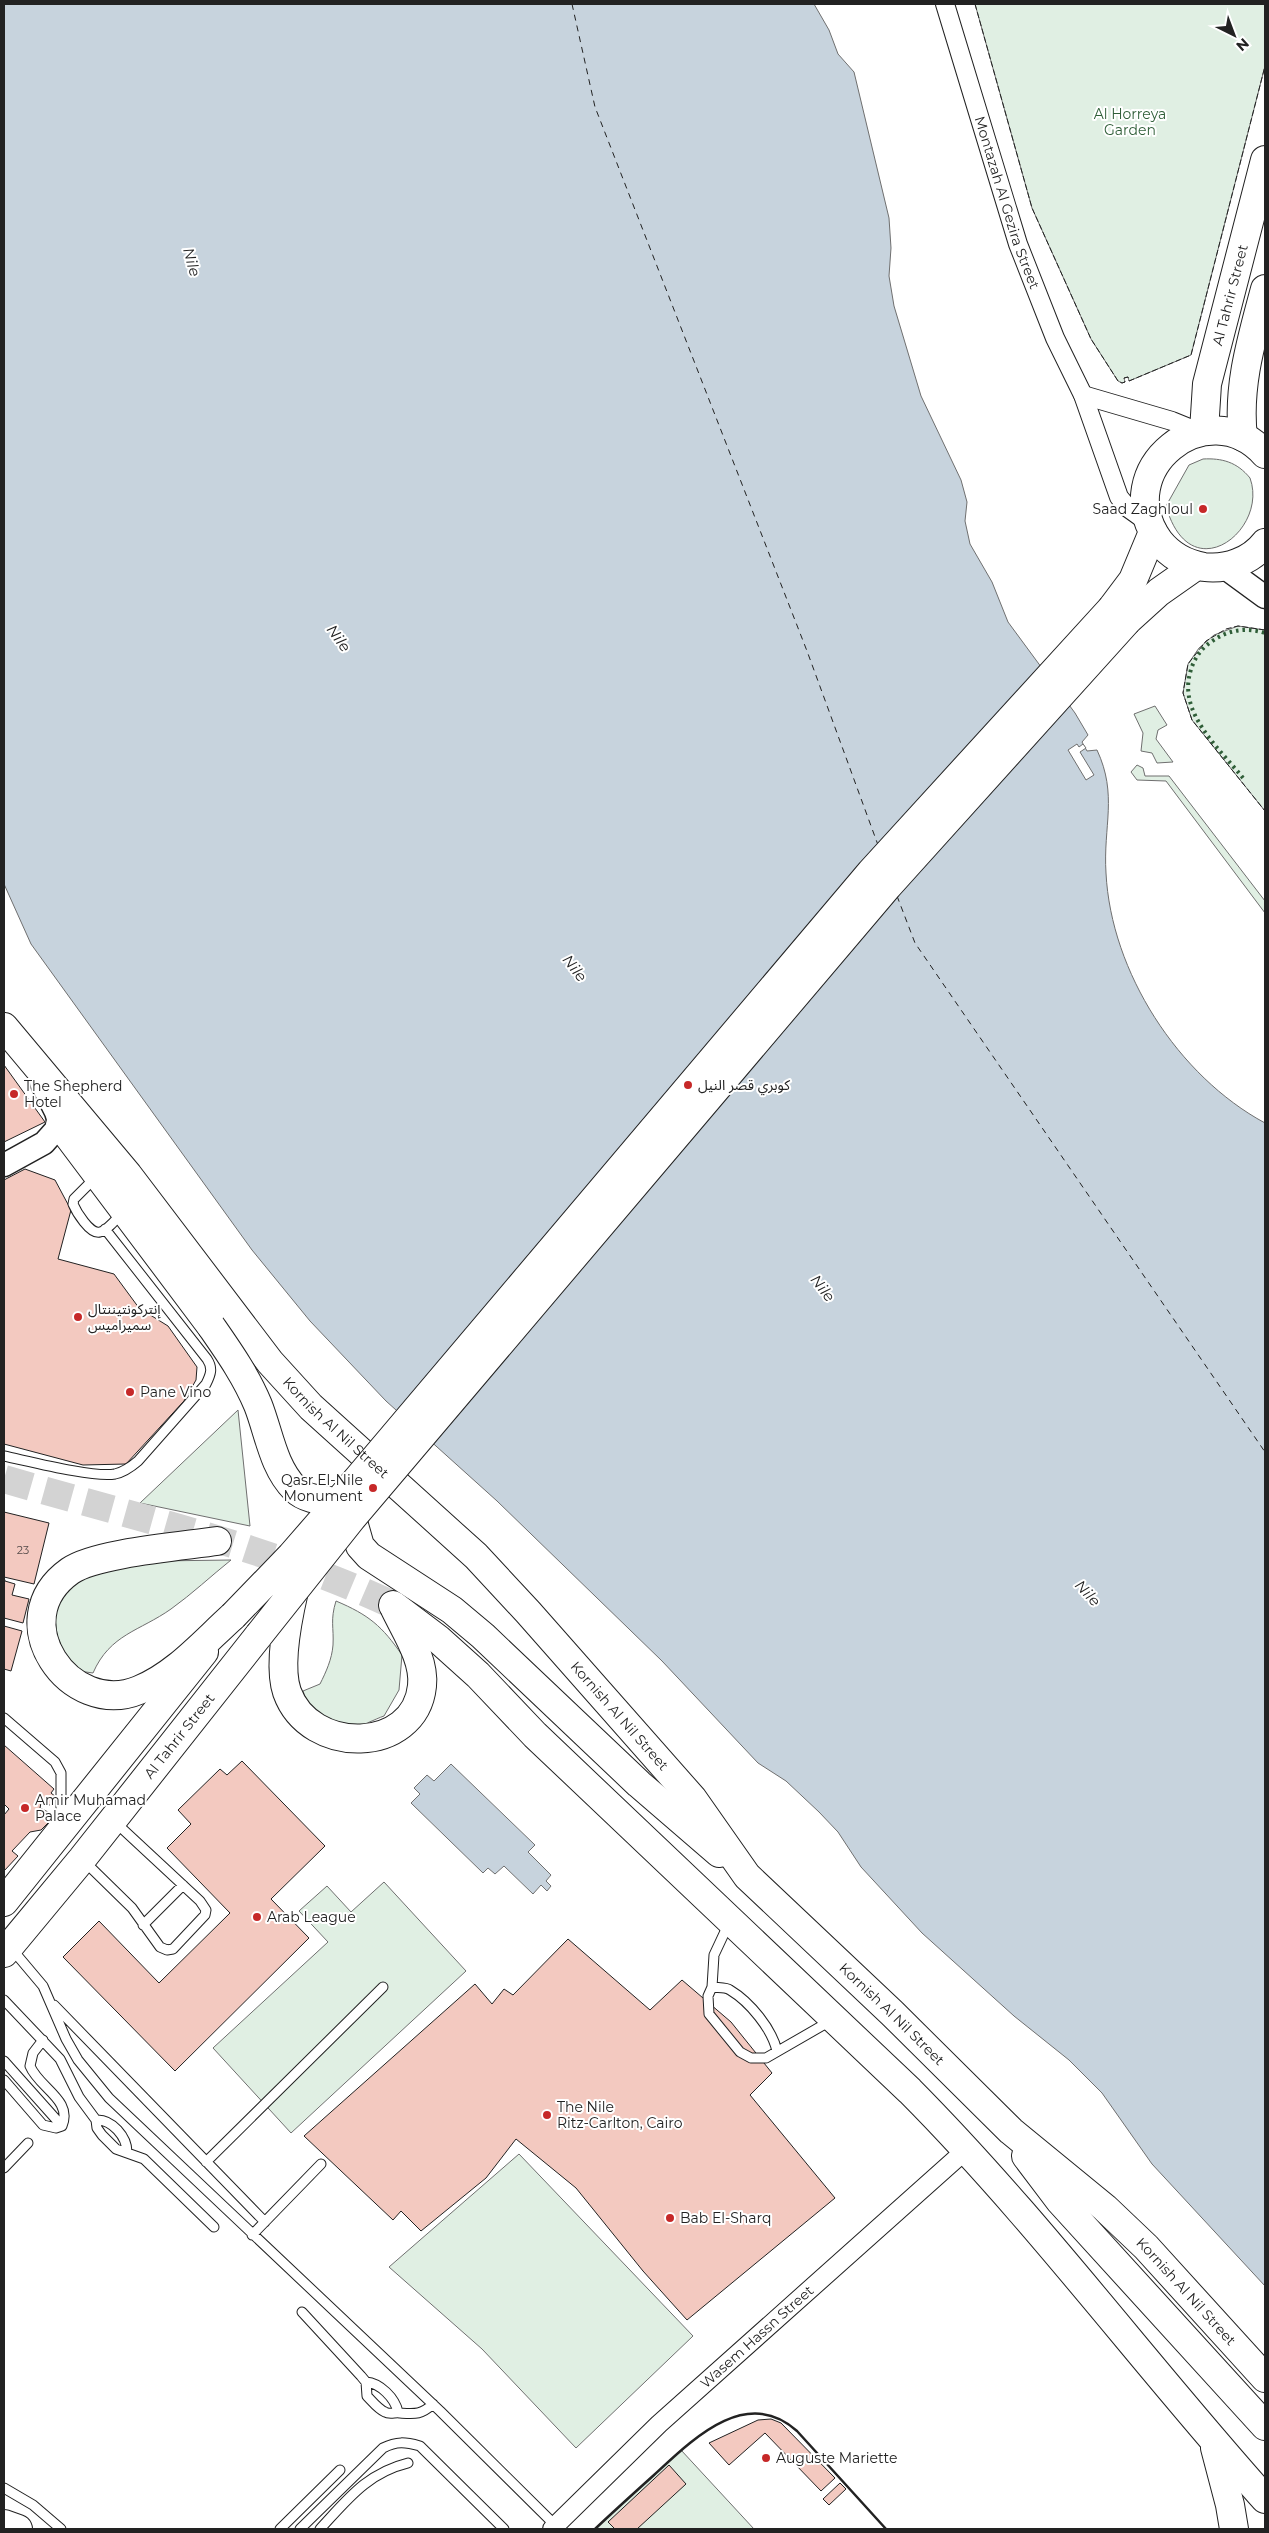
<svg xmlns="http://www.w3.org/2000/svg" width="1269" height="2533" viewBox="0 0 1269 2533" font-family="Montserrat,'Noto Sans Arabic',sans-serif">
  <rect width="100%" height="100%" fill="#fff"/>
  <path fill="#e0efe3" stroke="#6f6f6f" d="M 975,4 L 1265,4 L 1265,66 L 1191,355 L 1129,381 L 1128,377 L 1124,378 L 1125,382 L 1122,383 L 1118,381 L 1091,339 L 1032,208 Z
    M 1203,459 C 1222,458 1237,462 1250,478 C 1269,530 1190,592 1166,506 L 1189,465 Z
    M 1238,626 L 1265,630 L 1265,811 L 1192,720 L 1183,693 L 1188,664 L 1199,648 L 1214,635 Z
    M 1155,706 L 1167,725 L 1158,730 L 1156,739 L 1173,762 L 1157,763 L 1152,753 L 1141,751 L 1143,733 L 1134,714 Z
    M 1137,765 L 1143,768 L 1145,776 L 1169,776 L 1265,901 L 1265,913 L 1166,781 L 1137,780 L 1131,772 Z
    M 238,1410 L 250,1526 L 140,1503 Z
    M 231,1560 C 211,1576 192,1594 171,1609 C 140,1631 110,1634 93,1673 L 79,1671 L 63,1652 L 53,1623 L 61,1595 L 87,1574 L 156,1561 Z
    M 336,1601 C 369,1615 382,1626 402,1655 L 399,1690 L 384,1716 C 375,1719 363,1726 354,1727 C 329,1728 310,1714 303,1691 L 320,1684 C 326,1672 332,1659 333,1645 C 334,1628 330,1620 336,1601 Z
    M 384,1882 L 466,1971 L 291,2133 L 213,2048 L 328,1942 L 299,1911 L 327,1886 L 351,1912 Z
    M 519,2154 L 693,2336 L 576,2448 L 482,2349 L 389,2267 Z
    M 681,2450 L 754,2529 L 595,2529 Z"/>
  <path fill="#c7d3dd" stroke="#6f6f6f" d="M 4,4 L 814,4 L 829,30 L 838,54 L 854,72 L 889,218 L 891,248 L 889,276 L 894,306 L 921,396 L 961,480 L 967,502 L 965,521 L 970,544 L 992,582 L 1008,622 L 1075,713 L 1088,735 L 1082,742 L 1087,751 L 1097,750 C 1118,795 1103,826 1106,873 C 1111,972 1178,1076 1265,1123 L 1265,2286 L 1152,2164 L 1102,2093 L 1069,2060 L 1014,2016 L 922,1933 L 861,1867 L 838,1832 L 819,1812 L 786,1781 L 758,1763 L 662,1661 L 497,1501 L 386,1401 L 310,1321 L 252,1250 L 31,944 L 4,884 Z
    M 451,1764 L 535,1845 L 528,1852 L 551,1875 L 546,1881 L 551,1886 L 547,1891 L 541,1885 L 533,1894 L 504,1866 L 495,1874 L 488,1868 L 483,1873 L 411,1803 L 420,1794 L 414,1788 L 427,1775 L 434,1781 Z"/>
  <path fill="#fff" stroke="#6f6f6f" d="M 1077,744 L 1079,747 L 1083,744 L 1086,748 L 1080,752 L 1094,775 L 1086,780 L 1068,750 Z"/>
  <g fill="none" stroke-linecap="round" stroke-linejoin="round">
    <path stroke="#222" stroke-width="1" stroke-dasharray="6 5" stroke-linecap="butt" d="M 572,4 L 595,107 L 807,651 L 878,845
      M 897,896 L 915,943 L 1265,1452"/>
  </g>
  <path fill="#f3c9c0" stroke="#222" d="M 4,1065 L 45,1122 L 4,1142 Z
    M 25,1169 L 55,1180 L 71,1210 L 58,1259 L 114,1274 L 139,1308 L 168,1326 L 197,1367 L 196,1380 L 184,1401 L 126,1464 L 83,1465 L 4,1444 L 4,1180 Z
    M 4,1512 L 49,1523 L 34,1584 L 4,1577 Z
    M 4,1577 L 5,1581 L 15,1584 L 12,1595 L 29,1599 L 23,1623 L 4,1618 Z
    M 4,1626 L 22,1631 L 11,1671 L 4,1669 Z
    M 4,1745 L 54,1789 L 51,1793 L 56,1797 L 50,1805 L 41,1803 L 40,1808 L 48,1812 L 48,1823 L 41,1830 L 30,1832 L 12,1851 L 18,1856 L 4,1871 L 4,1815 L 9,1809 L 4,1804 Z
    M 242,1761 L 325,1846 L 271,1899 L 309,1938 L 175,2071 L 63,1957 L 99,1921 L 159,1983 L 230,1913 L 167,1848 L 191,1824 L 178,1810 L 220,1769 L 227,1775 Z
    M 568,1939 L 650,2010 L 682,1980 L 731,2022 L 772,2073 L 750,2095 L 835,2198 L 687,2320 L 643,2271 L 576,2188 L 516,2139 L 486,2178 L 421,2231 L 401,2211 L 393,2220 L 304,2136 L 475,1984 L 492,2004 L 504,1989 L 513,1995 Z
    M 771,2419 L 781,2423 L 835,2478 L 821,2491 L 765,2433 L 729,2465 L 709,2443 L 758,2420 Z
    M 669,2465 L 686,2484 L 637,2529 L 615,2529 L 608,2522 Z
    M 840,2483 L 846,2489 L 829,2505 L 823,2499 Z"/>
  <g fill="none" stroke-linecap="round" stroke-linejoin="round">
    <path stroke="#d3d3d3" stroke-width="28" stroke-dasharray="28 14" stroke-linecap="butt" d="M 4,1479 C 134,1517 270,1547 393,1605"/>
    <defs>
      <path id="service" d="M 95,1178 L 74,1199 L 73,1204 C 76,1211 90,1235 100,1232 C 108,1230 116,1219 122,1213
        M 4,1456 C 28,1461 94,1478 115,1474 C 124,1472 131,1467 138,1461 L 206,1384 C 211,1374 213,1368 207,1359 L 105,1229
        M 4,1718 L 55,1762 L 61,1773 L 61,1819
        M 84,1861 L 132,1908 L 160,1947 L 167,1950 L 173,1949 L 205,1915 L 206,1910 L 200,1901 L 115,1822
        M 729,1923 L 714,1955 L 712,1987 L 708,1996 L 709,2014 L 740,2052 L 751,2058 L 766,2058 L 832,2020
        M 143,1925 L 183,1885
        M 11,1948 L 43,1986 L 66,2039 L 78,2060 L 109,2098 L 440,2411 L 556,2526
        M 712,1987 C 717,1988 726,1987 730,1990 C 750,2002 772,2029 777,2051
        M 4,2000 L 60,2059 L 79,2097 L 96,2120 L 97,2128 L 102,2135 L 116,2149 L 144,2159 L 214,2227
        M 54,2005 L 265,2222
        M 4,2061 L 62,2126
        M 4,2080 L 43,2125 L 56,2128 L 62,2126 C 73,2100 39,2088 30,2066 L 33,2053 L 43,2040
        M 96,2120 C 112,2119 127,2137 127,2152
        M 206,2162 L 383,1987
        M 4,2168 L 28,2143
        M 252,2235 L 321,2164
        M 302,2312 L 361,2376 L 366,2382 L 367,2396 C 372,2401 378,2409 385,2412 C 390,2415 395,2412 400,2413 C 415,2414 421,2415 433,2404
        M 366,2382 C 380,2383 395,2398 398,2412
        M 4,2488 L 33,2505 L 61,2529
        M 280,2529 L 340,2470
        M 300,2529 L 383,2448 C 397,2441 405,2442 420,2446 L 504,2529
        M 320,2529 C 347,2500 367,2473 408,2463"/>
      <g id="minor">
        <path id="s1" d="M 945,4 L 1018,244 L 1055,338 L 1083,395 L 1119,497 L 1128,508 L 1149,523"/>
        <path d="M 1083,395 L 1172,421 L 1199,432"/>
        <path id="s2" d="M 552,2529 L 659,2424 L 967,2149"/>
      </g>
      <path id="tertiary" d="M 1224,567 L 1265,597
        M 4,1165 L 44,1143 L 60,1125 L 56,1112 L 41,1082"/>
      <g id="primary">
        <path id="s3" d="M 1204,431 L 1207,384 L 1265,160"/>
        <path d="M 1243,437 C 1237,386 1252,338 1265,289"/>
        <path d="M 1265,454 C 1207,390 1108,470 1159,541 C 1170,555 1186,564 1204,567 C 1226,570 1251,561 1265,543"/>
        <path d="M 1112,608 L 1133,580 L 1153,532"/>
        <path d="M 1127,621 L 1159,592 L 1196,566"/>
        <path d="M 60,1125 L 211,1326"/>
        <path d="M 4,1902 L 204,1652"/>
        <path id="s4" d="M 4,1953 L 82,1859 L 259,1635"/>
        <path d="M 4,2524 L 18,2529"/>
      </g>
      <g id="trunk">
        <path id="s5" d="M 4,1027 L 128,1175 L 270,1362 L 311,1407 L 476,1556 L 528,1612 L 693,1799 L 747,1876 L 892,2013 L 1011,2131 L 1105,2208 L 1146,2247 L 1265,2378"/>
        <path d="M 352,1518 L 360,1546 L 369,1556 L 452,1610 L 483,1636 L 639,1784 L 719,1853"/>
        <path d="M 217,1541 C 184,1546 95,1553 70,1571 C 1,1620 70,1719 139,1690 C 176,1675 204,1642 233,1616"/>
        <path d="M 294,1591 C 288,1617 278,1666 287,1692 C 310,1756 415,1754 422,1686 C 425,1660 406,1632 395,1609"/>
        <path d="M 393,1605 L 438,1639 L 478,1675 L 535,1735 L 910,2091 C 1037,2219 1145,2365 1265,2499"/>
        <path d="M 1026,2156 L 1060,2201 L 1265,2426"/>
        <path d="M 1215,2448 L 1230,2505 L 1234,2529"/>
      </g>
    </defs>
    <use href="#service" stroke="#222" stroke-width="11"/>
    <use href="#minor" stroke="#222" stroke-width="20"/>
    <use href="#tertiary" stroke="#222" stroke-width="25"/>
    <use href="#primary" stroke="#222" stroke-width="30"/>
    <use href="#trunk" stroke="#222" stroke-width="30"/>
    <use href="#service" stroke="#fff" stroke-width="9"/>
    <use href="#minor" stroke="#fff" stroke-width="18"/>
    <use href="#tertiary" stroke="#fff" stroke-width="22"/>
    <use href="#primary" stroke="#fff" stroke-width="28"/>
    <use href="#trunk" stroke="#fff" stroke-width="28"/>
    <defs>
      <path id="primary-bridge" d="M 211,1326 C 229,1352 246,1376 258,1405 C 269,1433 273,1467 295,1489 C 306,1500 323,1500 338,1502
        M 233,1616 L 291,1556 L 338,1502 L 871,872 L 1112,608
        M 259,1635 L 352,1518 L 888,886 L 1127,621"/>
    </defs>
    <use href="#primary-bridge" stroke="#222" stroke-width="30" stroke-linecap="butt"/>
    <use href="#primary-bridge" stroke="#fff" stroke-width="28"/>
    <path stroke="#2f5e38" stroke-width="4" stroke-dasharray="2.5 4" stroke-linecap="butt" d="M 1243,778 C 1219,748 1179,714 1190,673 C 1193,661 1200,649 1211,642 C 1227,630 1246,627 1265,633"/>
    <path stroke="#222" stroke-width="1" stroke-dasharray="6 2.5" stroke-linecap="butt" d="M 975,4 L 1032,208 L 1091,339 L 1118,381 L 1122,383 L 1125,382 L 1124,378 L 1128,377 L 1129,381 L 1191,355 L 1265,66
      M 1265,630 L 1238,626 L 1226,629 L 1206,641 L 1188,664 L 1183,693 L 1192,720 L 1265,811"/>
    <path stroke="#222" stroke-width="2.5" d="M 595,2529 C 614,2511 634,2493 654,2475 C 692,2440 746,2385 797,2431 L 886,2529"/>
  </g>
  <g fill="#c62828" stroke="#fff" stroke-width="2">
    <circle cx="1203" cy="509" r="5"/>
    <circle cx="688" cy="1085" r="5"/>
    <circle cx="14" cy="1094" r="5"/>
    <circle cx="78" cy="1317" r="5"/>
    <circle cx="130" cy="1392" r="5"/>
    <circle cx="373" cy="1488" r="5"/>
    <circle cx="25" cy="1808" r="5"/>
    <circle cx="257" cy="1917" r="5"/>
    <circle cx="547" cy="2115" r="5"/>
    <circle cx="670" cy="2218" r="5"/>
    <circle cx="766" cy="2458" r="5"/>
  </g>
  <g text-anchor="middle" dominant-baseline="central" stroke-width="4" stroke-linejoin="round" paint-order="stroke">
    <g font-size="11" fill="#564c4a">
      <text x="23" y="1550">23</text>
    </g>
    <g font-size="14" fill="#2f5e38" stroke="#fff">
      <text x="1130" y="114">Al Horreya<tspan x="1130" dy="16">Garden</tspan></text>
    </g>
    <g font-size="14" fill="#222" stroke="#fff">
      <text stroke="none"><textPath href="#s1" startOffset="208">Montazah Al Gezira Street</textPath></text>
      <text stroke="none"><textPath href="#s3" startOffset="139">Al Tahrir Street</textPath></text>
      <text stroke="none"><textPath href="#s5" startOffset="521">Kornish Al Nil Street</textPath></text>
      <text stroke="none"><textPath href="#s5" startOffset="926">Kornish Al Nil Street</textPath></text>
      <text stroke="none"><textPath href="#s4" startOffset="279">Al Tahrir Street</textPath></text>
      <text stroke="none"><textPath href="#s5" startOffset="1331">Kornish Al Nil Street</textPath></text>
      <text stroke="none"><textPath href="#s5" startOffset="1736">Kornish Al Nil Street</textPath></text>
      <text stroke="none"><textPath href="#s2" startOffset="281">Wasem Hassn Street</textPath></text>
    </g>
    <g font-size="14" fill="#222" stroke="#fff" text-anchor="start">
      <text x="1193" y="509" text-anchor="end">Saad Zaghloul</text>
      <text x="698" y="1085">كوبري قصر النيل</text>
      <text x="24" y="1086">The Shepherd<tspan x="24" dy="16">Hotel</tspan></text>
      <text x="88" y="1309">إنتركونتيننتال<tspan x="88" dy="16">سميراميس</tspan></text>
      <text x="140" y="1392">Pane Vino</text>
      <text x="363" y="1480" text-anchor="end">Qasr El-Nile<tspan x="363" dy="16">Monument</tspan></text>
      <text x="35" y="1800">Amir Muhamad<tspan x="35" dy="16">Palace</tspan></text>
      <text x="267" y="1917">Arab League</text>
      <text x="557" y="2107">The Nile<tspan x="557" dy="16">Ritz-Carlton, Cairo</tspan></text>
      <text x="680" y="2218">Bab El-Sharq</text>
      <text x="776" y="2458">Auguste Mariette</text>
    </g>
    <g font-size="15" font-style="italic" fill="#222" stroke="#fff">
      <text transform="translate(192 262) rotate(75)">Nile</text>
      <text transform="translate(339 638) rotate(55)">Nile</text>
      <text transform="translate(575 968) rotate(52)">Nile</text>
      <text transform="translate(823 1288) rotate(52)">Nile</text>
      <text transform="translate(1088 1593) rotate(48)">Nile</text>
    </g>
  </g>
  <rect width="1269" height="2533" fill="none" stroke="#222222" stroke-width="10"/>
  <g transform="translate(1234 35) rotate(138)" stroke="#ffffff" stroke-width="4" paint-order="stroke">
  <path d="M0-4L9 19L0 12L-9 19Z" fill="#222222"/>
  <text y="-8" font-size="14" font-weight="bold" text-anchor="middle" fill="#222222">N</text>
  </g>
</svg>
